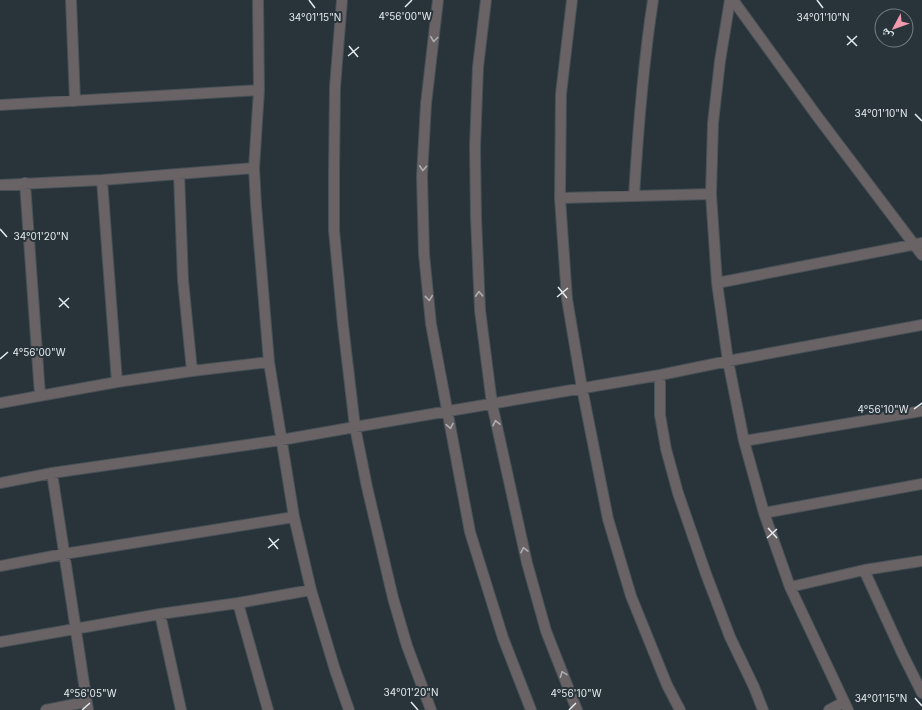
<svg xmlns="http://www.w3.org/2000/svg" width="922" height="710" viewBox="0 0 922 710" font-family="Inter,'Noto Naskh Arabic',sans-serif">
  <rect width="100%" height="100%" fill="#29343a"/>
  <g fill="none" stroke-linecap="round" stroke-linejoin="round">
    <defs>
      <path id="minor" d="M 71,0 L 75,101
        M 258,0 L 259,90 L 254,168 L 256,205 L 269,362 L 294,517 L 311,590 L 335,670 L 349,710
        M 342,0 L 335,87 L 334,172 L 334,230 L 343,325 L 355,427 L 367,487 L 393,598 L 407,646 L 431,710
        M 438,0 L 426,104 L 422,176 L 424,254 L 431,324 L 470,532 L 503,638 L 531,710
        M 486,0 L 478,67 L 475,147 L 476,218 L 480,310 L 492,404 L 527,563 L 546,631 L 573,700 L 577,710
        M 572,0 L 561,94 L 560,198 L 567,299 L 582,388 L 608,519 L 631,596 L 667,685 L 680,710
        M 730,0 L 720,61 L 713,123 L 711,194 L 717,283 L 728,361 L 744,441 L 764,513 L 790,587 L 848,710
        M 733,0 L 817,116 L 922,255
        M 0,105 L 259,90
        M 179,174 L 183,280 L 192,371
        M 102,180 L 117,382
        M 25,183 L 40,395
        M 0,185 L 102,180 L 254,168
        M 634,196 C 638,130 643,65 653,0
        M 560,198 L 711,194
        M 717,283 L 922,243
        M 660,375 L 660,415 L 666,449 L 678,493 L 706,574 L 730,637 L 754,687 L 763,710
        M 0,403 L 117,382 L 192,371 L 269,362
        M 744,441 L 922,411
        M 52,473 L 88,710
        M 0,483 L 52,473 L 281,440 L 355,427 L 660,375 L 728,361 L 922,325
        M 764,513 L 922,484
        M 0,566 L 64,554 L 294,517
        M 864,570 L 902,653 L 922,693
        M 790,587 L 864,570 L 922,561
        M 238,603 L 268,710
        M 160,614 L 181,710
        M 0,642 L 160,614 L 238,603 L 311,590
        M 46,710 L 86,702
        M 829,710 L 844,702"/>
    </defs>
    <use href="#minor" stroke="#475157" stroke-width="12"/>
    <use href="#minor" stroke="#6a6365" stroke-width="10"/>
  </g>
  <defs><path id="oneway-chevron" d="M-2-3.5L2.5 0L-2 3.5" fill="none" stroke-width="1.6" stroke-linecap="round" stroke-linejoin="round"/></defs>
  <g stroke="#adaeb1">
    <use href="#oneway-chevron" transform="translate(434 39) rotate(97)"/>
    <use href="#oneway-chevron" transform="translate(423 168) rotate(93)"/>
    <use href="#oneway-chevron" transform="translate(479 294) rotate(-93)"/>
    <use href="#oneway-chevron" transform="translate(429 298) rotate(84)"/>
    <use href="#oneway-chevron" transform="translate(496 423) rotate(-102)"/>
    <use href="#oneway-chevron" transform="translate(450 426) rotate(79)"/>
    <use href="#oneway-chevron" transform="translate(524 550) rotate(-102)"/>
    <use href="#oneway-chevron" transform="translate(563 674) rotate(-111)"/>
  </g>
  <path fill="none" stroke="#e4ebef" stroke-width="1.5" d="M 309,0 L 315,8M 817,0 L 823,8M 405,7 L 412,0M 847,36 L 857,46M 847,45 L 857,36M 349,46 L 358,57M 348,56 L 359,47M 915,114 L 922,121M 0,229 L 7,237M 558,287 L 567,298M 557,297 L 568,288M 59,298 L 69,308M 59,307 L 69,298M 0,359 L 8,352M 914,409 L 922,403M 768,528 L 777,538M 269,538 L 278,549M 767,538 L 777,529M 268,548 L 279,539M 915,698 L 922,706M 411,702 L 418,710M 82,710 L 90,703M 569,710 L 576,703"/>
  <g font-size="10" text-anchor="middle" fill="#e4ebef" stroke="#29343a" stroke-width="4" stroke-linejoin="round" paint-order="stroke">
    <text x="405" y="20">4°56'00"W</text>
    <text x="315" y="21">34°01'15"N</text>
    <text x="823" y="21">34°01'10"N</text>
    <text x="881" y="117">34°01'10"N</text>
    <text x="41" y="240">34°01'20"N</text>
    <text x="39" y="356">4°56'00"W</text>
    <text x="883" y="413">4°56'10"W</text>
    <text x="411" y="696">34°01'20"N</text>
    <text x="90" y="697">4°56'05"W</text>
    <text x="576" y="697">4°56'10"W</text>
    <text x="881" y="702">34°01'15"N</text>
  </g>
  <g transform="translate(894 28) rotate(229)"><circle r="19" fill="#29343a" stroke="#747d82"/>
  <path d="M0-3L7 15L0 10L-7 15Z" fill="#f29aae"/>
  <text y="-6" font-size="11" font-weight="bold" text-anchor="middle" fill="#e4ebef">ش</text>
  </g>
</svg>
